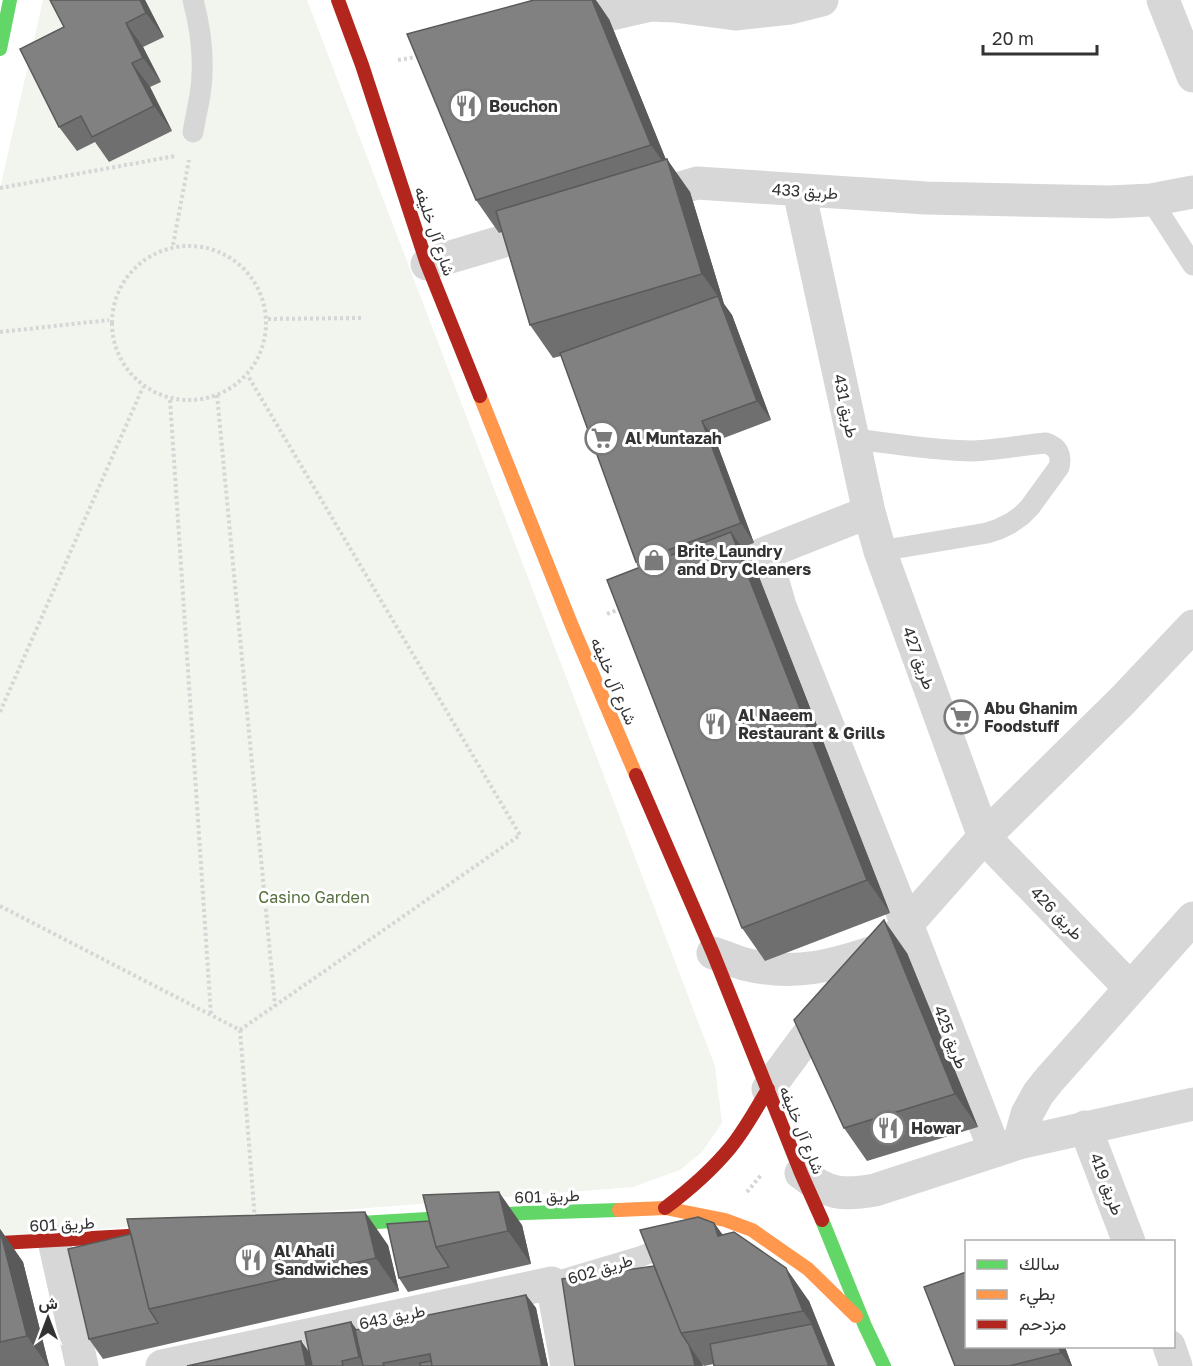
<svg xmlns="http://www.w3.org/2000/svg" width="1193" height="1366" viewBox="0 0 1193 1366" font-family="'Golos Text',Vazirmatn,sans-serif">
  <rect width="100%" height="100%" fill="#fff"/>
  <path fill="#f1f5ed" d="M 43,0 L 307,0 L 715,1066 L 722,1123 L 702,1152 L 680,1170 L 633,1187 L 0,1237 L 0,188 Z"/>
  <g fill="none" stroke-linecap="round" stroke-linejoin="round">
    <path stroke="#d6d6d6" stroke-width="4" stroke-dasharray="3 3" stroke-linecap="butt" d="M 398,60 L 421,56
      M 0,188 L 175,156
      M 173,245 L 189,160
      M112 323a77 77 0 1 1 154 0a77 77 0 1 1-154 0Z
      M 268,319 L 362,318
      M 0,332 L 109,320
      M 217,395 L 275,1006
      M 170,400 L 211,1015
      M 607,614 L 622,608
      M 0,712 L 143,387
      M 0,906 L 240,1030 L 520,835 L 248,376
      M 240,1030 L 255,1220
      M 747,1192 L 762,1174"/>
    <path stroke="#d7d7d7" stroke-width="21" d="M 193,132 C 195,120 198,107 200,95 C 205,64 201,30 193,0
      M 1151,200 L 1193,265
      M 853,439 C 892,443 934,451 973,451 C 997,450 1022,445 1046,443 C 1058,447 1062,455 1059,467 L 1030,507 L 1021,516 L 1011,523 L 999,529 L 987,533 L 880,551
      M 552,1283 L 639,1257 L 674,1244"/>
    <path stroke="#d7d7d7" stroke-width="33" d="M 1163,0 L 1193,76
      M 564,25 L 651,5 L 674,6 L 735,14 L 790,8 L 822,0
      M 799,191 L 869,512 L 880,551 L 984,837 L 1130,988
      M 644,199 L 697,183 L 926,198 L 1110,202 L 1151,200 L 1193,192
      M 427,264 L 548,228
      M 765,554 L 780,606 L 907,924 L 995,1151
      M 745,561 L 869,512
      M 894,939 L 984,837 L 1123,700 L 1193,626
      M 713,953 C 723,956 733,961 744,964 C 796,977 836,965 885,948
      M 768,1089 L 807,1036 L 833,1007
      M 1085,1127 L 1129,1242
      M 1019,1143 L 1027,1114 L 1038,1094 L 1049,1080 L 1193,918
      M 801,1173 C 827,1194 842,1196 875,1190 L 1019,1143 L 1193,1104
      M 54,1241 L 82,1366
      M 1169,1346 L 1176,1366
      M 162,1366 L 552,1283 L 567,1366"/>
    <path stroke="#63d668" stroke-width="14" d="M 0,49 L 10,0
      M 822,1220 L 865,1326 L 884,1366
      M 327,1225 L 525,1213 L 619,1210"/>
    <path stroke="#ff974d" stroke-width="14" d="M 480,396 L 572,626 L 636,775
      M 619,1210 L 665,1208 L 725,1220 L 752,1230 L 808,1269 L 856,1316"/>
    <path stroke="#b3261e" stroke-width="14" d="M 338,0 L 362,65 L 427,264 L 480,396
      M 636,775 L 713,953 L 801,1173 L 822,1220
      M 665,1208 C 689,1190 711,1171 730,1148 C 745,1130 756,1109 768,1089
      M 0,1243 L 165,1234"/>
  </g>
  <path fill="#6f6f6f" d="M 145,0 L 164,37 L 143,47 L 161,82 L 150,87 L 172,131 L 109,162 L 95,142 L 77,151 L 59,127 L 64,27 Z
    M 609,19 L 666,160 L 690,192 L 724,304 L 732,315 L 771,420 L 716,441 L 754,543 L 742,547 L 754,564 L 890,913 L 765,961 L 742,928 L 640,567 L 636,562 L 561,356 L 553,358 L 530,325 L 502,232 L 499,233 L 476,200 Z
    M 907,953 L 978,1127 L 867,1161 L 844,1128 Z
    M 714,1223 L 723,1235 L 809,1301 L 835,1366 L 714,1366 L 714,1364 L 704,1366 L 702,1364 L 703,1366 L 575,1366 L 654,1266 Z
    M 387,1224 L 522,1225 L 531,1264 L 408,1292 L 399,1278 Z
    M 0,1229 L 23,1262 L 49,1366 L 0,1366 Z
    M 388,1245 L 399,1291 L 103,1359 L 89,1339 L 68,1249 Z
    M 526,1295 L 536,1308 L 548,1366 L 187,1366 L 301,1341 L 309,1352 L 351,1322 L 357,1330 Z
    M 1065,1347 L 1072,1366 L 955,1366 Z"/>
  <path fill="#5a5a5a" d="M 140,0 L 145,0 L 164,37 L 146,13 Z
    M 592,0 L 596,0 L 609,19 L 671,172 L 667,159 L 690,192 L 724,304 L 732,315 L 771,420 L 757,401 L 720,299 L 702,274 L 673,176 L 651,145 Z
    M 126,23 L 143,47 L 161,82 L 143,58 Z
    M 132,63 L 150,87 L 172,131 L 154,106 Z
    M 702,421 L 716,441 L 754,543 L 741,523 Z
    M 731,532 L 754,564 L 890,913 L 867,880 Z
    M 884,920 L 907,953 L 978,1127 L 955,1094 Z
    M 499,1192 L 522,1225 L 531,1264 L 508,1231 Z
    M 365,1212 L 388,1245 L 399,1291 L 376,1258 Z
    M 714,1223 L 737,1255 L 718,1236 Z
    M 0,1229 L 23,1262 L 49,1366 L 48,1366 L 27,1336 Z
    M 786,1268 L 809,1301 L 835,1366 L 829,1366 L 812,1324 L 803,1311 Z
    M 526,1295 L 536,1308 L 548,1366 L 542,1366 Z
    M 351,1322 L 361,1336 L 365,1366 L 359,1357 Z
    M 301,1341 L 311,1355 L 313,1366 L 306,1366 Z
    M 689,1345 L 702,1364 L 703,1366 L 695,1366 Z
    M 1059,1347 L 1065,1347 L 1072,1366 L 1071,1366 L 1061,1353 Z"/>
  <path fill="#818181" stroke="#5a5a5a" stroke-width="1.5" d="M 50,0 L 140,0 L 146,13 L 126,23 L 143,58 L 132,63 L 154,106 L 92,137 L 81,116 L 59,127 L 20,49 L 64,27 Z
    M 534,0 L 592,0 L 651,145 L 476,200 L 407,34 Z
    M 667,159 L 702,274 L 530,325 L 496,211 Z
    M 718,296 L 757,401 L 702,421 L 741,523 L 636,562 L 560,353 Z
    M 731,532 L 867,880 L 742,928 L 607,580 Z
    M 884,920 L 955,1094 L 844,1128 L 794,1020 Z
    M 499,1192 L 508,1231 L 436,1247 L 423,1195 Z
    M 365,1212 L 376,1258 L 149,1309 L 127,1219 Z
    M 698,1217 L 714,1223 L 718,1236 L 734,1232 L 786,1268 L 803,1311 L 701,1330 L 681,1333 L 640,1230 Z
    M 429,1221 L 436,1247 L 449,1267 L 399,1278 L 387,1224 Z
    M 0,1230 L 27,1336 L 0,1342 Z
    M 131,1234 L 149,1309 L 158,1323 L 89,1339 L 68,1249 Z
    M 654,1266 L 681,1333 L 689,1345 L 693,1357 L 695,1366 L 575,1366 L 562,1279 Z
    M 966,1272 L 966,1347 L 1059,1347 L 1061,1353 L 1009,1366 L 955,1366 L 924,1287 Z
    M 526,1295 L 542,1366 L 432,1366 L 430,1354 L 383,1363 L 384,1366 L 363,1366 L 355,1330 Z
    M 351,1322 L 359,1357 L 342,1361 L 343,1366 L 312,1366 L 305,1332 Z
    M 812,1324 L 829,1366 L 714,1366 L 710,1344 Z
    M 301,1341 L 306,1366 L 187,1366 Z
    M 431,1361 L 432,1366 L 420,1366 L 420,1363 Z"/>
  <defs>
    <symbol id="restaurant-ring" viewBox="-11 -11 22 22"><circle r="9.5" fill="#fff" stroke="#7a7a7a" stroke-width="1.5"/><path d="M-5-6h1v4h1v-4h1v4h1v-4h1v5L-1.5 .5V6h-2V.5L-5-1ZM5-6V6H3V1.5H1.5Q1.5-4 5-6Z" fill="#7a7a7a"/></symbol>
    <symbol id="supermarket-ring" viewBox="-11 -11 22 22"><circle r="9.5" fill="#fff" stroke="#7a7a7a" stroke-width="1.5"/><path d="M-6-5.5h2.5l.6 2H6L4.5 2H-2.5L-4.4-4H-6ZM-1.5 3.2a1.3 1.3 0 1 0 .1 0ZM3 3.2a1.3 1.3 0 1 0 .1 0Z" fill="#7a7a7a"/></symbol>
    <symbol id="shop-ring" viewBox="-11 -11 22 22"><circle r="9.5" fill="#fff" stroke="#7a7a7a" stroke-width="1.5"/><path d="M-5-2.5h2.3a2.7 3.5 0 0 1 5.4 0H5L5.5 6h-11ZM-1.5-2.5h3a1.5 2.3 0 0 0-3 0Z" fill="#7a7a7a"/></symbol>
  </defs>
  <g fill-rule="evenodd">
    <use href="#restaurant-ring" x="447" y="87" width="38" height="38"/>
    <use href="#supermarket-ring" x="583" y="419" width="38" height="38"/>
    <use href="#shop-ring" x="635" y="541" width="38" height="38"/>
    <use href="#supermarket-ring" x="942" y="698" width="38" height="38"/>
    <use href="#restaurant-ring" x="696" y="705" width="38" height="38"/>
    <use href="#restaurant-ring" x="869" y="1109" width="38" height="38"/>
    <use href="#restaurant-ring" x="232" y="1241" width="38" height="38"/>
  </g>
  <g text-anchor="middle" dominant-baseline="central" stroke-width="6" stroke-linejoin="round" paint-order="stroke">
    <g font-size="16" font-weight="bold" fill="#333" stroke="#fff" text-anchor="start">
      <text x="489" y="106">Bouchon</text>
      <text x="625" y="438">Al Muntazah</text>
      <text x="677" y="551">Brite Laundry<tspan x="677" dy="18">and Dry Cleaners</tspan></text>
      <text x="984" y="708">Abu Ghanim<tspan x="984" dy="18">Foodstuff</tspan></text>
      <text x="738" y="715">Al Naeem<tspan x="738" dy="18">Restaurant &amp; Grills</tspan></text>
      <text x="911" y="1128">Howar</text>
      <text x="274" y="1251">Al Ahali<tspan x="274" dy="18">Sandwiches</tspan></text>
    </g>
    <g font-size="16" fill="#333" stroke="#fff">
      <text transform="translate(805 191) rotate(4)">طريق 433</text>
      <text transform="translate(435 231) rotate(71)">شارع آل خليفه</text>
      <text transform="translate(846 406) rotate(78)">طريق 431</text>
      <text transform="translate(919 658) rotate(70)">طريق 427</text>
      <text transform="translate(614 681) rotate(67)">شارع آل خليفه</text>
      <text transform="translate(1057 913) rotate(46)">طريق 426</text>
      <text transform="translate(951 1037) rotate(69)">طريق 425</text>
      <text transform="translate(802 1130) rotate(68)">شارع آل خليفه</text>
      <text transform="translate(1107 1184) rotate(69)">طريق 419</text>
      <text transform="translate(547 1196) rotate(-2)">طريق 601</text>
      <text transform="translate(62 1224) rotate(-3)">طريق 601</text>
      <text transform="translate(600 1269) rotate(-17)">طريق 602</text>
      <text transform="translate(392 1317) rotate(-12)">طريق 643</text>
    </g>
    <g font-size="16" fill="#56703f" stroke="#fff">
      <text x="314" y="897">Casino Garden</text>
    </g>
  </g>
  <rect x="965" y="1240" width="210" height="108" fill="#ffffff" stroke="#adadad" stroke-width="1.5"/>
  <rect x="977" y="1260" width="30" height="9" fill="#63d668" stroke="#adadad" stroke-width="1.5"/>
  <text x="1019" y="1270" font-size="18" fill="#333333">سالك</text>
  <rect x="977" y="1290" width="30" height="9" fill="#ff974d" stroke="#adadad" stroke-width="1.5"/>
  <text x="1019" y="1300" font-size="18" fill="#333333">بطيء</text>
  <rect x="977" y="1320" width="30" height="9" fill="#b3261e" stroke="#adadad" stroke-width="1.5"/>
  <text x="1019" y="1330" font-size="18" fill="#333333">مزدحم</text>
  <g transform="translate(48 1318)" stroke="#ffffff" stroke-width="4.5" paint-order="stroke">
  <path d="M0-4.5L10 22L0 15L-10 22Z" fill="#333333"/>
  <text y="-9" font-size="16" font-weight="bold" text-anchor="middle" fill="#333333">ش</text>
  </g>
  <path d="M983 45v9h114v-9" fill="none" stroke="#333333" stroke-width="3"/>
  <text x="992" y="45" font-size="18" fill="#333333" stroke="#ffffff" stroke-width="4.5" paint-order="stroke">20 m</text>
</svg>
